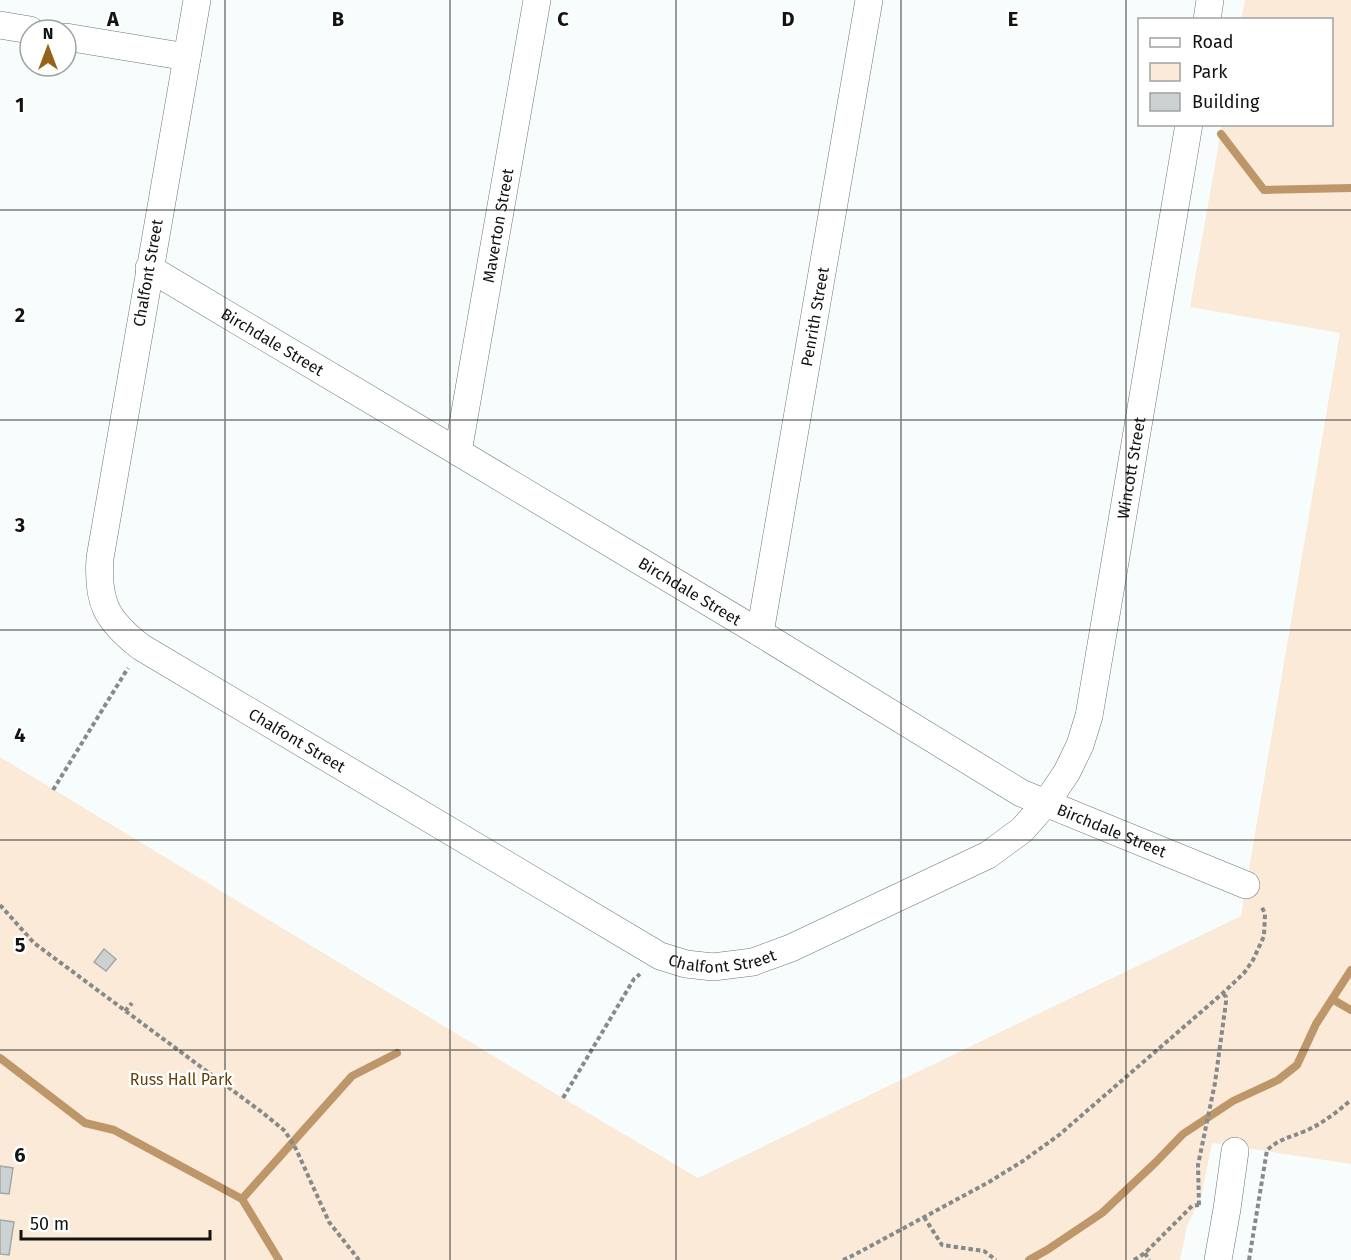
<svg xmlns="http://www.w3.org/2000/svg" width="1351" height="1260" viewBox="0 0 1351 1260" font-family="'Fira Sans',sans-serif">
  <rect width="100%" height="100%" fill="#f7fdfc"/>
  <path fill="#fbead8" d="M 1245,0 L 1351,0 L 1351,1164 L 1212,1143 L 1201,1198 L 1187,1226 L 1180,1260 L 0,1260 L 0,757 L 556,1094 L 698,1178 L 1241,916 L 1340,333 L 1190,307 L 1222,125 L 1332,124 L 1332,20 L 1241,19 Z"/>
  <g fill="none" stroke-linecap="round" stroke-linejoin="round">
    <path stroke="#bd966a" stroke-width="8" d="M 1221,134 L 1264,190 L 1351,188
      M 1332,999 L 1351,1010
      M 0,1058 L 85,1123 L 114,1130 L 242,1199 L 279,1260
      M 242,1199 L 352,1076 L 397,1053
      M 1029,1260 L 1047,1250 L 1102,1213 L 1156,1162 L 1183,1134 L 1233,1101 L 1278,1080 L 1297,1065 L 1316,1024 L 1351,970"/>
  </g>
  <path fill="#ccd1d1" stroke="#a2a7a7" stroke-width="1.5" d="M 104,949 L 116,959 L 106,971 L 94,962 Z
    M 0,1166 L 13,1168 L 9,1194 L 0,1193 Z
    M 0,1220 L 14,1222 L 9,1255 L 0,1254 Z"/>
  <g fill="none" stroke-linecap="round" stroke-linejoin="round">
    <defs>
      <g id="minor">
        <path id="s1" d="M 197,0 L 100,558 C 97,602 106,620 141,647 L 660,956 L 686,964 L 713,967 L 753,962 L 791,948 L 988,855 L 1022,830 L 1046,803 L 1067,772 L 1080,745 L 1089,716 L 1189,124"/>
        <path d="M 1207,20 L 1210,0"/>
        <path d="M 0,25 L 30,30"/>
        <path d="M 66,37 L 187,57"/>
        <path id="s2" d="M 149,268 L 458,452 L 760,633 L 1021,793 L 1246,885"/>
        <path id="s3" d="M 458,452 L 537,0"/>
        <path id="s4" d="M 760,633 L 869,0"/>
        <path d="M 1218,1260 L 1227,1209 L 1235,1151"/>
      </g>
    </defs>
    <use href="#minor" stroke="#707574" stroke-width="28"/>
    <path stroke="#868a8a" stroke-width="4" stroke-dasharray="4.5 3" stroke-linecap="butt" d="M 53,790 L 128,668
      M 0,905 L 34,943 L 263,1113 L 285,1131 L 296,1149 L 329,1222 L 359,1260
      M 125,1011 L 132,1003
      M 563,1098 L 634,979 L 640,974
      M 1199,1205 L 1198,1165 L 1215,1083 L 1226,1002 L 1226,997 L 1223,993
      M 924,1217 L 942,1245 L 984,1251 L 996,1260
      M 1145,1253 L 1149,1260
      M 843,1260 L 854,1255 L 989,1182 L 1023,1161 L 1059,1135 L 1223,993 L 1244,973 L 1253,960 L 1264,936 L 1265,914 L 1261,905
      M 1134,1260 L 1145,1253 L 1192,1206 L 1199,1205
      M 1249,1260 L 1267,1150 C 1281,1138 1289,1138 1305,1131 C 1322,1124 1337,1112 1351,1100"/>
    <use href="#minor" stroke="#fff" stroke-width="27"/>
  </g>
  <path fill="none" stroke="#121414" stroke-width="1.5" stroke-opacity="0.55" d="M 225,0 L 225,1260M 450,0 L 450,1260M 676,0 L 676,1260M 901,0 L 901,1260M 1126,0 L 1126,1260M 0,210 L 1351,210M 0,420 L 1351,420M 0,630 L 1351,630M 0,840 L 1351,840M 0,1050 L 1351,1050"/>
  <g text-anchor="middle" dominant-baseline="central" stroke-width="5" stroke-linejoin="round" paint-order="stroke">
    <g font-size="16" fill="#121414" stroke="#fff">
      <text stroke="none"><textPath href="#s3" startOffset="230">Maverton Street</textPath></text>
      <text transform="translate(148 273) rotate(-80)">Chalfont Street</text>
      <text stroke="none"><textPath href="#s4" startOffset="321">Penrith Street</textPath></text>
      <text stroke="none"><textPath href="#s2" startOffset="144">Birchdale Street</textPath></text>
      <text stroke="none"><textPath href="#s1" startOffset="2055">Wincott Street</textPath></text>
      <text stroke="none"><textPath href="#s2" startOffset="630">Birchdale Street</textPath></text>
      <text stroke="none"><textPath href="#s1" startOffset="852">Chalfont Street</textPath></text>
      <text stroke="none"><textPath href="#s2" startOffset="1116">Birchdale Street</textPath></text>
      <text stroke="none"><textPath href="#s1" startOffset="1338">Chalfont Street</textPath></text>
    </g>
    <g font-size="16" fill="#643e04" stroke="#fff">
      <text x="181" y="1079">Russ Hall Park</text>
    </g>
  </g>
  <g font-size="20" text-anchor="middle" font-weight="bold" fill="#121414" stroke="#fff" stroke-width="5" stroke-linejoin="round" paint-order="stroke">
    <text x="113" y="26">A</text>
    <text x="338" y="26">B</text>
    <text x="563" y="26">C</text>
    <text x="788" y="26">D</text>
    <text x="1013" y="26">E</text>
    <text x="20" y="112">1</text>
    <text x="20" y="322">2</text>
    <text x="20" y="532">3</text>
    <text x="20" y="742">4</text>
    <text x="20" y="952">5</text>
    <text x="20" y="1162">6</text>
  </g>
  <rect x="1138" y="18" width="195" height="108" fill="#ffffff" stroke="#a0a1a1" stroke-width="1.5"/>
  <rect x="1150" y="38" width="30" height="9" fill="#ffffff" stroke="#a0a1a1" stroke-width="1.5"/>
  <text x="1192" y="48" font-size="18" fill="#121414">Road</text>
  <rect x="1150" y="63" width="30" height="18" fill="#fbead8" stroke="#a0a1a1" stroke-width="1.5"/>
  <text x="1192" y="78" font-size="18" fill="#121414">Park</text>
  <rect x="1150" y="93" width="30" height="18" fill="#ccd1d1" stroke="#a0a1a1" stroke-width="1.5"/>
  <text x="1192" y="108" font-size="18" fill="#121414">Building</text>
  <g transform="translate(48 48)"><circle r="28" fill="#ffffff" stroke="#a0a1a1" stroke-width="1.5"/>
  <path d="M0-4.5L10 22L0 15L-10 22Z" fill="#966218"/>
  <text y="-9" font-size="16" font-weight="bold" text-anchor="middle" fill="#121414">N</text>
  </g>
  <path d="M21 1230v9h189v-9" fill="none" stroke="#121414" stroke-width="3"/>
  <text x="30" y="1230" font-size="18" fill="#121414" stroke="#ffffff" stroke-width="4.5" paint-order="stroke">50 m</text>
</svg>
